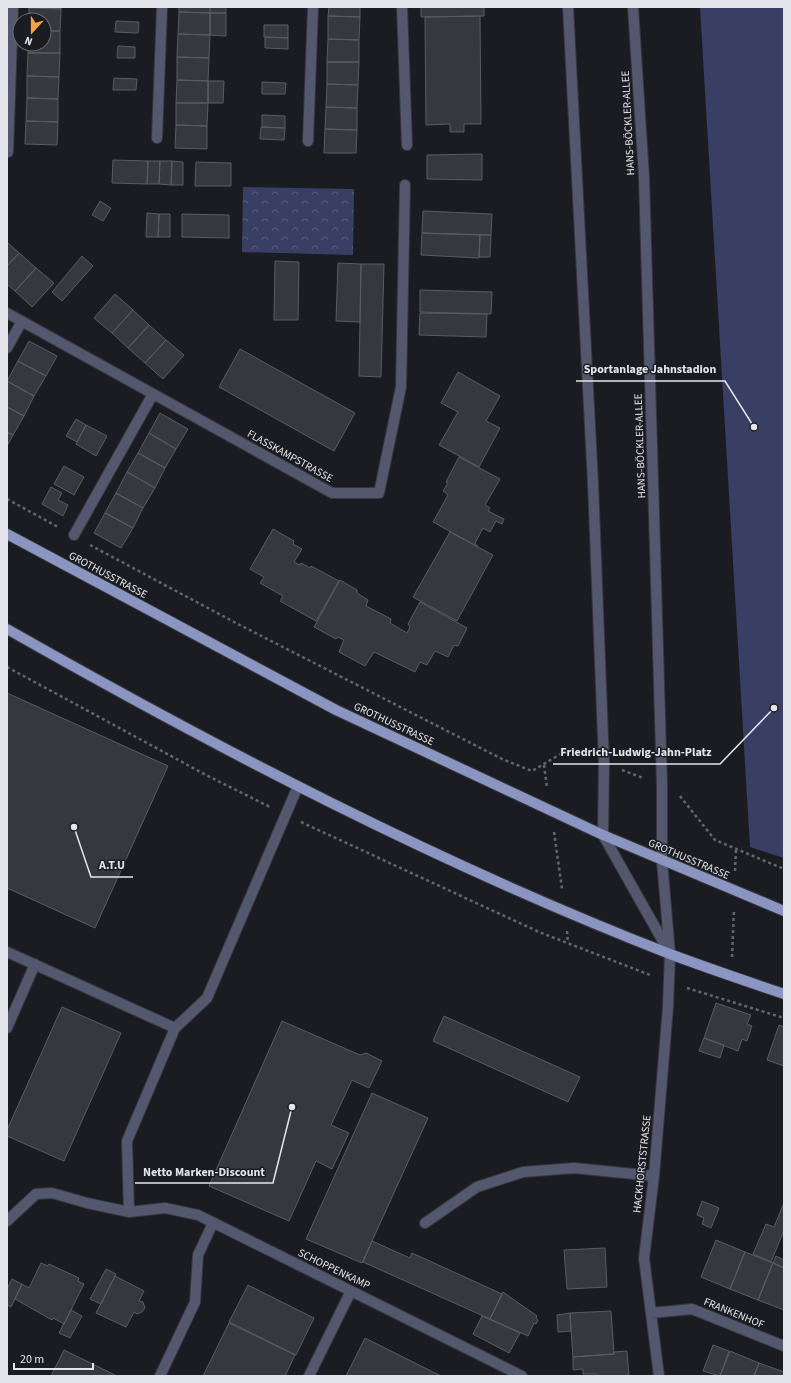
<svg xmlns="http://www.w3.org/2000/svg" width="791" height="1383" viewBox="0 0 791 1383" font-family="'Source Sans 3',sans-serif">
  <defs>
    <pattern id="park-crowns" width="20" height="18" patternUnits="userSpaceOnUse"><rect width="20" height="18" fill="#393f64"/><path d="M2 6a3 3 0 1 1 6 0M12 15a3 3 0 1 1 6 0" fill="none" stroke="#565b7a"/></pattern>
  </defs>
  <rect width="100%" height="100%" fill="#1b1c22"/>
  <path fill="#393f64" d="M 700,7 L 784,7 L 784,858 L 750,847 Z"/>
  <path fill="url(#park-crowns)" d="M 243,187 L 354,189 L 353,255 L 242,252 Z"/>
  <path fill="#37383f" stroke="#5a5c63" d="M 29,7 L 61,7 L 61,9 Z
    M 179,7 L 210,7 L 210,13 L 179,12 Z
    M 210,7 L 226,7 L 226,13 L 210,13 Z
    M 329,7 L 360,7 L 360,17 L 328,16 Z
    M 421,7 L 484,7 L 484,16 L 421,17 Z
    M 29,8 L 61,9 L 60,31 L 44,31 L 44,20 L 29,20 Z
    M 179,12 L 210,13 L 210,35 L 178,34 Z
    M 210,13 L 226,13 L 226,36 L 210,35 Z
    M 328,16 L 360,17 L 359,40 L 328,39 Z
    M 480,16 L 481,124 L 464,124 L 464,132 L 450,132 L 450,124 L 426,125 L 425,17 Z
    M 116,21 L 139,22 L 138,33 L 115,32 Z
    M 264,25 L 288,25 L 288,38 L 264,37 Z
    M 44,31 L 60,31 L 60,53 L 28,53 L 28,44 L 44,44 Z
    M 178,34 L 210,35 L 209,58 L 177,57 Z
    M 265,37 L 288,38 L 288,49 L 265,48 Z
    M 328,39 L 359,40 L 359,62 L 327,62 Z
    M 118,46 L 135,47 L 135,58 L 117,58 Z
    M 28,53 L 60,53 L 59,77 L 27,76 Z
    M 177,57 L 209,58 L 208,81 L 177,80 Z
    M 327,62 L 359,62 L 358,85 L 327,84 Z
    M 27,76 L 59,77 L 58,99 L 27,98 Z
    M 114,78 L 137,79 L 136,90 L 113,90 Z
    M 177,80 L 208,81 L 208,103 L 176,103 Z
    M 208,81 L 224,81 L 223,103 L 208,103 Z
    M 262,82 L 286,83 L 285,94 L 262,94 Z
    M 327,84 L 358,85 L 357,108 L 326,107 Z
    M 27,98 L 58,99 L 58,122 L 26,121 Z
    M 176,103 L 208,103 L 207,126 L 176,125 Z
    M 326,107 L 357,108 L 357,130 L 325,129 Z
    M 262,115 L 285,116 L 285,128 L 262,127 Z
    M 26,121 L 58,122 L 57,145 L 25,144 Z
    M 176,125 L 207,126 L 207,149 L 175,148 Z
    M 261,127 L 285,128 L 284,140 L 260,139 Z
    M 325,129 L 357,130 L 356,153 L 324,153 Z
    M 482,154 L 482,180 L 427,179 L 427,155 Z
    M 113,160 L 148,161 L 147,184 L 112,183 Z
    M 148,161 L 160,161 L 159,184 L 147,184 Z
    M 160,161 L 172,161 L 171,185 L 159,184 Z
    M 172,161 L 183,162 L 183,185 L 171,185 Z
    M 196,162 L 231,163 L 231,186 L 195,186 Z
    M 100,201 L 111,208 L 103,221 L 92,215 Z
    M 423,211 L 492,214 L 491,235 L 422,233 Z
    M 147,213 L 159,214 L 158,237 L 146,237 Z
    M 159,214 L 170,214 L 170,237 L 158,237 Z
    M 182,214 L 229,215 L 229,238 L 182,237 Z
    M 422,233 L 480,235 L 479,258 L 421,255 Z
    M 480,235 L 491,235 L 490,257 L 479,257 Z
    M 7,242 L 19,253 L 7,266 Z
    M 19,253 L 36,268 L 15,291 L 7,284 L 7,266 Z
    M 82,256 L 93,266 L 62,301 L 52,292 Z
    M 275,261 L 299,262 L 298,320 L 274,320 Z
    M 338,263 L 361,264 L 360,322 L 336,321 Z
    M 361,264 L 384,264 L 381,377 L 359,376 Z
    M 36,268 L 54,283 L 32,307 L 15,291 Z
    M 420,290 L 492,292 L 491,314 L 420,312 Z
    M 115,294 L 133,310 L 112,333 L 94,318 Z
    M 133,310 L 149,325 L 128,348 L 112,333 Z
    M 420,313 L 487,314 L 486,337 L 419,335 Z
    M 149,325 L 166,340 L 145,363 L 128,348 Z
    M 166,340 L 184,355 L 163,379 L 145,363 Z
    M 29,341 L 57,356 L 46,376 L 18,361 Z
    M 240,349 L 355,413 L 334,451 L 219,387 Z
    M 18,361 L 46,376 L 34,396 L 7,381 Z
    M 458,372 L 500,396 L 486,421 L 500,428 L 479,467 L 439,445 L 458,412 L 441,403 Z
    M 7,381 L 34,396 L 24,416 L 7,407 Z
    M 7,407 L 24,416 L 13,435 L 7,432 Z
    M 160,413 L 188,429 L 176,449 L 149,433 Z
    M 76,419 L 86,425 L 77,442 L 66,436 Z
    M 86,425 L 107,436 L 96,456 L 76,444 Z
    M 7,432 L 13,435 L 7,446 Z
    M 149,433 L 176,449 L 165,468 L 138,453 Z
    M 138,453 L 165,468 L 155,488 L 127,472 Z
    M 459,457 L 500,479 L 485,505 L 490,508 L 488,511 L 504,519 L 502,524 L 496,521 L 490,532 L 483,528 L 475,543 L 478,547 L 433,522 L 448,495 L 443,491 L 448,483 L 446,482 Z
    M 64,466 L 84,477 L 74,495 L 54,484 Z
    M 127,472 L 155,488 L 143,508 L 116,493 Z
    M 51,487 L 62,493 L 58,500 L 68,505 L 63,516 L 42,504 Z
    M 116,493 L 143,508 L 133,528 L 105,513 Z
    M 105,513 L 133,528 L 121,548 L 94,533 Z
    M 273,529 L 294,541 L 293,544 L 302,549 L 294,562 L 300,565 L 301,563 L 310,568 L 311,566 L 339,581 L 316,621 L 280,601 L 283,596 L 260,583 L 264,577 L 250,569 Z
    M 450,532 L 493,555 L 457,621 L 413,597 Z
    M 340,580 L 357,590 L 357,593 L 368,600 L 366,606 L 391,619 L 390,623 L 407,633 L 410,627 L 408,624 L 420,602 L 467,628 L 458,646 L 454,645 L 448,657 L 435,651 L 427,665 L 420,662 L 415,672 L 374,652 L 365,666 L 339,652 L 344,640 L 338,637 L 336,639 L 314,627 Z
    M 7,693 L 168,766 L 95,928 L 7,888 Z
    M 716,1003 L 751,1015 L 747,1024 L 752,1026 L 747,1041 L 742,1039 L 738,1051 L 704,1038 Z
    M 62,1007 L 121,1033 L 64,1161 L 7,1136 L 7,1130 Z
    M 444,1016 L 580,1077 L 568,1102 L 433,1041 Z
    M 282,1021 L 360,1055 L 366,1053 L 382,1061 L 369,1088 L 352,1080 L 331,1125 L 349,1133 L 332,1169 L 316,1161 L 289,1221 L 209,1186 Z
    M 779,1025 L 784,1027 L 784,1066 L 767,1060 Z
    M 704,1038 L 724,1045 L 720,1058 L 699,1051 Z
    M 372,1093 L 428,1118 L 362,1263 L 306,1239 Z
    M 702,1201 L 719,1208 L 711,1228 L 702,1224 L 704,1218 L 697,1215 Z
    M 784,1203 L 784,1230 L 771,1262 L 753,1254 L 766,1224 L 774,1227 Z
    M 716,1240 L 745,1252 L 730,1289 L 701,1277 Z
    M 372,1241 L 410,1258 L 412,1253 L 502,1294 L 490,1319 L 363,1262 Z
    M 605,1248 L 607,1287 L 567,1289 L 564,1250 Z
    M 745,1252 L 773,1263 L 758,1300 L 730,1289 Z
    M 776,1256 L 784,1260 L 784,1268 L 773,1263 Z
    M 41,1263 L 48,1266 L 49,1264 L 79,1278 L 78,1281 L 84,1284 L 64,1324 L 53,1318 L 52,1320 L 15,1299 L 22,1284 L 29,1288 Z
    M 773,1263 L 784,1268 L 784,1310 L 758,1300 Z
    M 106,1269 L 116,1274 L 101,1304 L 90,1299 Z
    M 115,1276 L 144,1291 L 139,1301 L 143,1302 L 145,1308 L 142,1312 L 137,1314 L 134,1312 L 126,1327 L 96,1313 Z
    M 12,1279 L 22,1284 L 11,1307 L 7,1305 L 7,1289 Z
    M 248,1285 L 314,1318 L 296,1355 L 229,1322 Z
    M 503,1292 L 537,1316 L 536,1318 L 538,1320 L 536,1324 L 534,1323 L 528,1336 L 490,1319 Z
    M 71,1310 L 82,1316 L 70,1338 L 59,1333 Z
    M 611,1311 L 614,1354 L 573,1357 L 570,1313 Z
    M 570,1313 L 571,1331 L 558,1332 L 557,1315 Z
    M 482,1316 L 520,1333 L 509,1353 L 473,1334 Z
    M 229,1323 L 295,1355 L 285,1376 L 203,1376 Z
    M 365,1338 L 441,1376 L 346,1376 Z
    M 713,1345 L 729,1351 L 720,1376 L 703,1371 Z
    M 64,1350 L 117,1376 L 51,1376 Z
    M 627,1351 L 629,1376 L 598,1376 L 597,1374 L 583,1374 L 583,1369 L 573,1370 L 573,1357 L 614,1354 L 614,1352 Z
    M 730,1351 L 759,1363 L 754,1376 L 720,1376 Z
    M 759,1363 L 784,1372 L 784,1376 L 754,1376 Z"/>
  <g fill="none" stroke-linecap="round" stroke-linejoin="round">
    <defs>
      <path id="minor" d="M 402,7 L 407,145
        M 568,7 L 593,483 L 604,763 L 603,835 L 668,950
        M 633,7 L 644,177 L 662,785 L 662,861 L 670,954 L 668,1007 L 654,1176 L 644,1258 L 659,1376
        M 157,138 L 162,7
        M 308,141 L 313,7
        M 8,152 L 13,7
        M 7,313 L 332,493 L 379,493 L 401,387 L 405,185
        M 7,348 L 22,321
        M 74,535 L 153,394
        M 7,952 L 175,1028
        M 7,1028 L 35,964
        M 129,1212 L 127,1141 L 175,1028 L 207,998 L 298,786
        M 7,1221 L 36,1194 L 52,1193 L 87,1203 L 129,1212 L 165,1208 L 198,1215 L 522,1376
        M 425,1223 L 477,1187 L 523,1172 L 574,1168 L 654,1176
        M 651,1313 L 692,1309 L 784,1346
        M 160,1376 L 195,1302 L 198,1255 L 213,1223
        M 309,1376 L 351,1291"/>
      <path id="major" d="M 7,534 L 336,710 L 603,835 L 784,911
        M 7,629 C 220,750 441,865 670,954 C 707,968 746,981 784,994"/>
    </defs>
    <use href="#minor" stroke="#37383e" stroke-width="12"/>
    <use href="#major" stroke="#37383e" stroke-width="12"/>
    <path stroke="#65666b" stroke-width="2.5" stroke-dasharray="3 3" stroke-linecap="butt" d="M 7,499 L 58,527
      M 90,545 L 234,622 L 502,759 L 532,771 L 569,749 L 585,756
      M 7,667 L 206,775 L 270,807
      M 544,765 L 547,788
      M 622,770 L 643,778
      M 680,796 L 715,840 L 784,869
      M 301,822 L 539,932 L 650,975
      M 554,832 L 562,889
      M 735,871 L 736,849
      M 567,931 L 568,943
      M 732,957 L 734,910
      M 687,988 L 784,1018"/>
    <use href="#minor" stroke="#53586f" stroke-width="10"/>
    <use href="#major" stroke="#8b95c2" stroke-width="10"/>
  </g>
  <g text-anchor="middle" dominant-baseline="central" stroke-width="3" stroke-linejoin="round" paint-order="stroke">
    <g font-size="11" fill="#e4e5ea" stroke="#1b1c22">
      <text transform="translate(628 123) rotate(-93)">HANS-BÖCKLER-ALLEE</text>
      <text transform="translate(640 446) rotate(-92)">HANS-BÖCKLER-ALLEE</text>
      <text transform="translate(290 456) rotate(29)">FLASSKAMPSTRASSE</text>
      <text transform="translate(108 575) rotate(28)">GROTHUSSTRASSE</text>
      <text transform="translate(394 724) rotate(25)">GROTHUSSTRASSE</text>
      <text transform="translate(689 859) rotate(23)">GROTHUSSTRASSE</text>
      <text transform="translate(642 1164) rotate(-84)">HACKHORSTSTRASSE</text>
      <text transform="translate(334 1269) rotate(26)">SCHOPPENKAMP</text>
      <text transform="translate(734 1313) rotate(22)">FRANKENHOF</text>
    </g>
  </g>
  <path fill="none" stroke="#e4e5ea" stroke-width="1.5" d="M754 427L725 381H576M774 708L720 764H553M74 827L91 877H133M292 1107L273 1183H135"/>
  <g fill="#e4e5ea" stroke="#1b1c22" stroke-width="1.5">
    <circle cx="754" cy="427" r="4"/>
    <circle cx="774" cy="708" r="4"/>
    <circle cx="74" cy="827" r="4"/>
    <circle cx="292" cy="1107" r="4"/>
  </g>
  <g font-size="12" text-anchor="middle" font-weight="bold" fill="#e4e5ea" stroke="#1b1c22" stroke-width="3" stroke-linejoin="round" paint-order="stroke">
    <text x="650" y="373">Sportanlage Jahnstadion</text>
    <text x="636" y="756">Friedrich-Ludwig-Jahn-Platz</text>
    <text x="112" y="869">A.T.U</text>
    <text x="204" y="1176">Netto Marken-Discount</text>
  </g>
  <rect width="791" height="1383" fill="none" stroke="#e4e5ea" stroke-width="16"/>
  <g transform="translate(32 32) rotate(201)"><circle r="19" fill="#1b1c22" stroke="#6b6c72"/>
  <path d="M0-3L7 15L0 10L-7 15Z" fill="#f6a247"/>
  <text y="-6" font-size="11" font-weight="bold" text-anchor="middle" fill="#e4e5ea">N</text>
  </g>
  <path d="M14 1363v6h79v-6" fill="none" stroke="#e4e5ea" stroke-width="2"/>
  <text x="20" y="1363" font-size="12" fill="#e4e5ea" stroke="#1b1c22" stroke-width="3" paint-order="stroke">20 m</text>
</svg>
